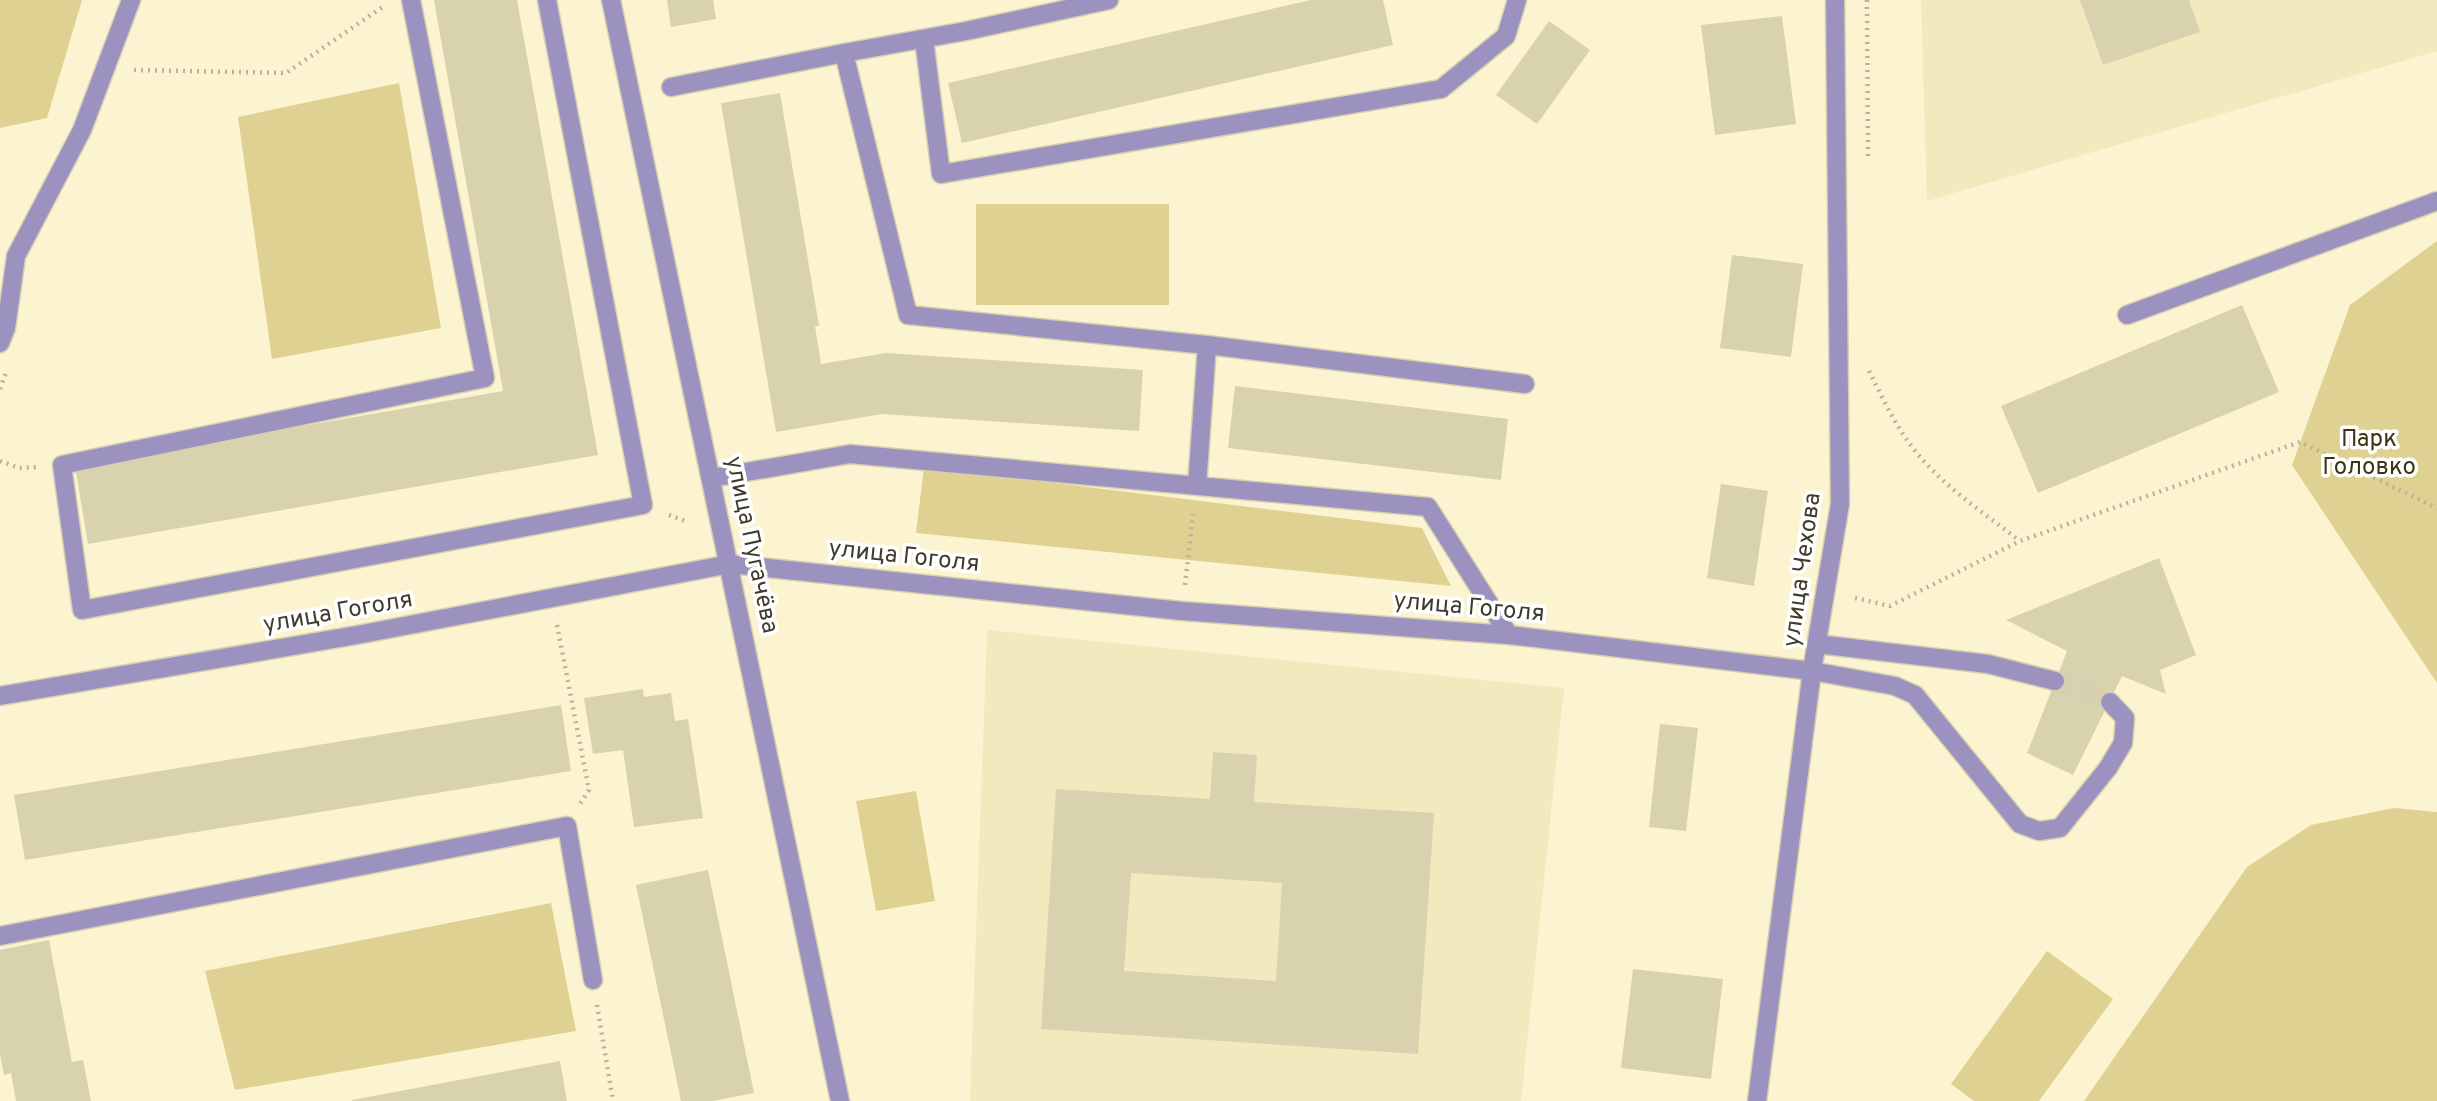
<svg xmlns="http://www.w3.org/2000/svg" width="2437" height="1101" viewBox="0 0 2437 1101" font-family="Overpass,sans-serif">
  <rect width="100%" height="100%" fill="#fcf4d0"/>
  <path fill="#f3e9be" d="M 1921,0 L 2437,0 L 2437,51 L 1927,201 Z
    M 987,630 L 1564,688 L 1521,1101 L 970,1101 Z"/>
  <path fill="#dfd191" d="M 0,0 L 82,0 L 47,118 L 0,128 Z
    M 399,83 L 441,328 L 272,359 L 238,117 Z
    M 976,204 L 1169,204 L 1169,305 L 976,305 Z
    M 2437,241 L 2437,683 L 2292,465 L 2350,305 Z
    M 924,467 L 1422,528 L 1451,586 L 916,533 Z
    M 916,791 L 935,901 L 876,911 L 856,801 Z
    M 2394,808 L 2437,812 L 2437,1101 L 2084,1101 L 2247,867 L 2311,825 Z
    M 551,903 L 576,1031 L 235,1090 L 205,971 Z
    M 2047,951 L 2113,999 L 2039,1101 L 1974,1101 L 1951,1084 Z"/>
  <path fill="#d9d2af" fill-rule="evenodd" d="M 434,0 L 517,0 L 598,455 L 88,544 L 75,466 L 503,391 Z
    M 667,0 L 713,0 L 716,19 L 671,27 Z
    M 1311,0 L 1383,0 L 1393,45 L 962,143 L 948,83 Z
    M 2080,0 L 2189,0 L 2200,32 L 2103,65 Z
    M 1782,16 L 1796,124 L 1715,135 L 1701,25 Z
    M 1549,21 L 1590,50 L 1537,124 L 1496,95 Z
    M 780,93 L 819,326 L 815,326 L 821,364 L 886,353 L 1143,370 L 1139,431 L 882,414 L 776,432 L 721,103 Z
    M 1732,255 L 1803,264 L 1791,357 L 1720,348 Z
    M 2242,305 L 2279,392 L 2038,493 L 2001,406 Z
    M 1235,386 L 1508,419 L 1501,480 L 1228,448 Z
    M 1721,484 L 1768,491 L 1754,586 L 1707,578 Z
    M 2159,558 L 2196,655 L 2160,670 L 2166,694 L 2122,676 L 2073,775 L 2027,753 L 2067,651 L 2006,620 Z
    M 643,689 L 644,697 L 671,693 L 675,721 L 688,719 L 703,818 L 634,827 L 623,750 L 593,754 L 584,698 Z
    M 561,705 L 571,771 L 25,860 L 14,795 Z
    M 1660,724 L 1698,728 L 1686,831 L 1649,827 Z
    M 1213,752 L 1257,755 L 1254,802 L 1434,813 L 1418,1054 L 1041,1029 L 1056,789 L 1210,799 ZM 1131,873 L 1282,883 L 1276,981 L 1124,971 Z
    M 708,870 L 754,1093 L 713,1101 L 681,1101 L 636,885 Z
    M 49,940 L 72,1062 L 83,1060 L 91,1101 L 16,1101 L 11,1073 L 4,1075 L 0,1055 L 0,950 Z
    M 1633,969 L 1723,979 L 1711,1079 L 1621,1068 Z
    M 560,1061 L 567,1101 L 352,1101 L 352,1100 Z"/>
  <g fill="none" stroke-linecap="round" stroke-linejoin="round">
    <path stroke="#d6cfb0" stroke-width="18" stroke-dasharray="18 9" stroke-linecap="butt" d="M 2055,681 L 2110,702"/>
    <defs>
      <path id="minor" d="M 411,0 L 485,378 L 62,465 L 82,610 L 643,505 L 547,0
        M 611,0 L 840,1101
        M 1109,0 L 966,31 L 844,53 L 908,315 L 1207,345
        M 924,39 L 941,174 L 1441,89 L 1506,36 L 1517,0
        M 671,87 L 844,53
        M 2127,315 L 2437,201
        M 0,343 L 6,328 L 16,256 L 82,130 L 131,0
        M 712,478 L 850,454 L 1428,507 L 1509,635
        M 1197,486 L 1207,345 L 1525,384
        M 1817,644 L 1988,664 L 2055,681
        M 0,696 L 357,635 L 730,564 L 1182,611 L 1509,635 L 1812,671 L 1895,686 L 1915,695 L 2020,824 L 2039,831 L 2060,828 L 2108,768 L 2123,743 L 2125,718 L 2110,702
        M 0,936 L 567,826 L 593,980
        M 1757,1101 L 1812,671 L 1840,504 L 1835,0"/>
    </defs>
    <use href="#minor" stroke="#d6cfb0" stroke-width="21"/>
    <path stroke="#b9b397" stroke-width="4.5" stroke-dasharray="2 5" stroke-linecap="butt" d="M 1867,0 L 1868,157
      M 134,70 L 286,73 L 384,6
      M 1869,371 C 1883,399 1896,427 1916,452 C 1944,487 1984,513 2020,541
      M 0,389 L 7,370
      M 0,461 L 19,468 L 37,467
      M 669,515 L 688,522
      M 1185,585 L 1193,514
      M 1855,598 L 1890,606 L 2020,541 L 2300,442 L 2437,508
      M 557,625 L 589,790 L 580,804
      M 597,1005 L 613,1101"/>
    <use href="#minor" stroke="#9c92c0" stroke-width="18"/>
  </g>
  <g text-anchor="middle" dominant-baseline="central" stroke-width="7" stroke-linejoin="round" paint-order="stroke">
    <g font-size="24" fill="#3b3415" stroke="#fff">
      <text x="2369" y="440">Парк<tspan x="2369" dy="28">Головко</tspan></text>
    </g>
    <g font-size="24" fill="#3f3c2e" stroke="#fff">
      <text transform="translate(751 545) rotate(78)">улица Пугачёва</text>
      <text transform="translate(904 557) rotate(6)">улица Гоголя</text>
      <text transform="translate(1803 570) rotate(-82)">улица Чехова</text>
      <text transform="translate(1469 608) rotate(5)">улица Гоголя</text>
      <text transform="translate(338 613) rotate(-10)">улица Гоголя</text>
    </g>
  </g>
</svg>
